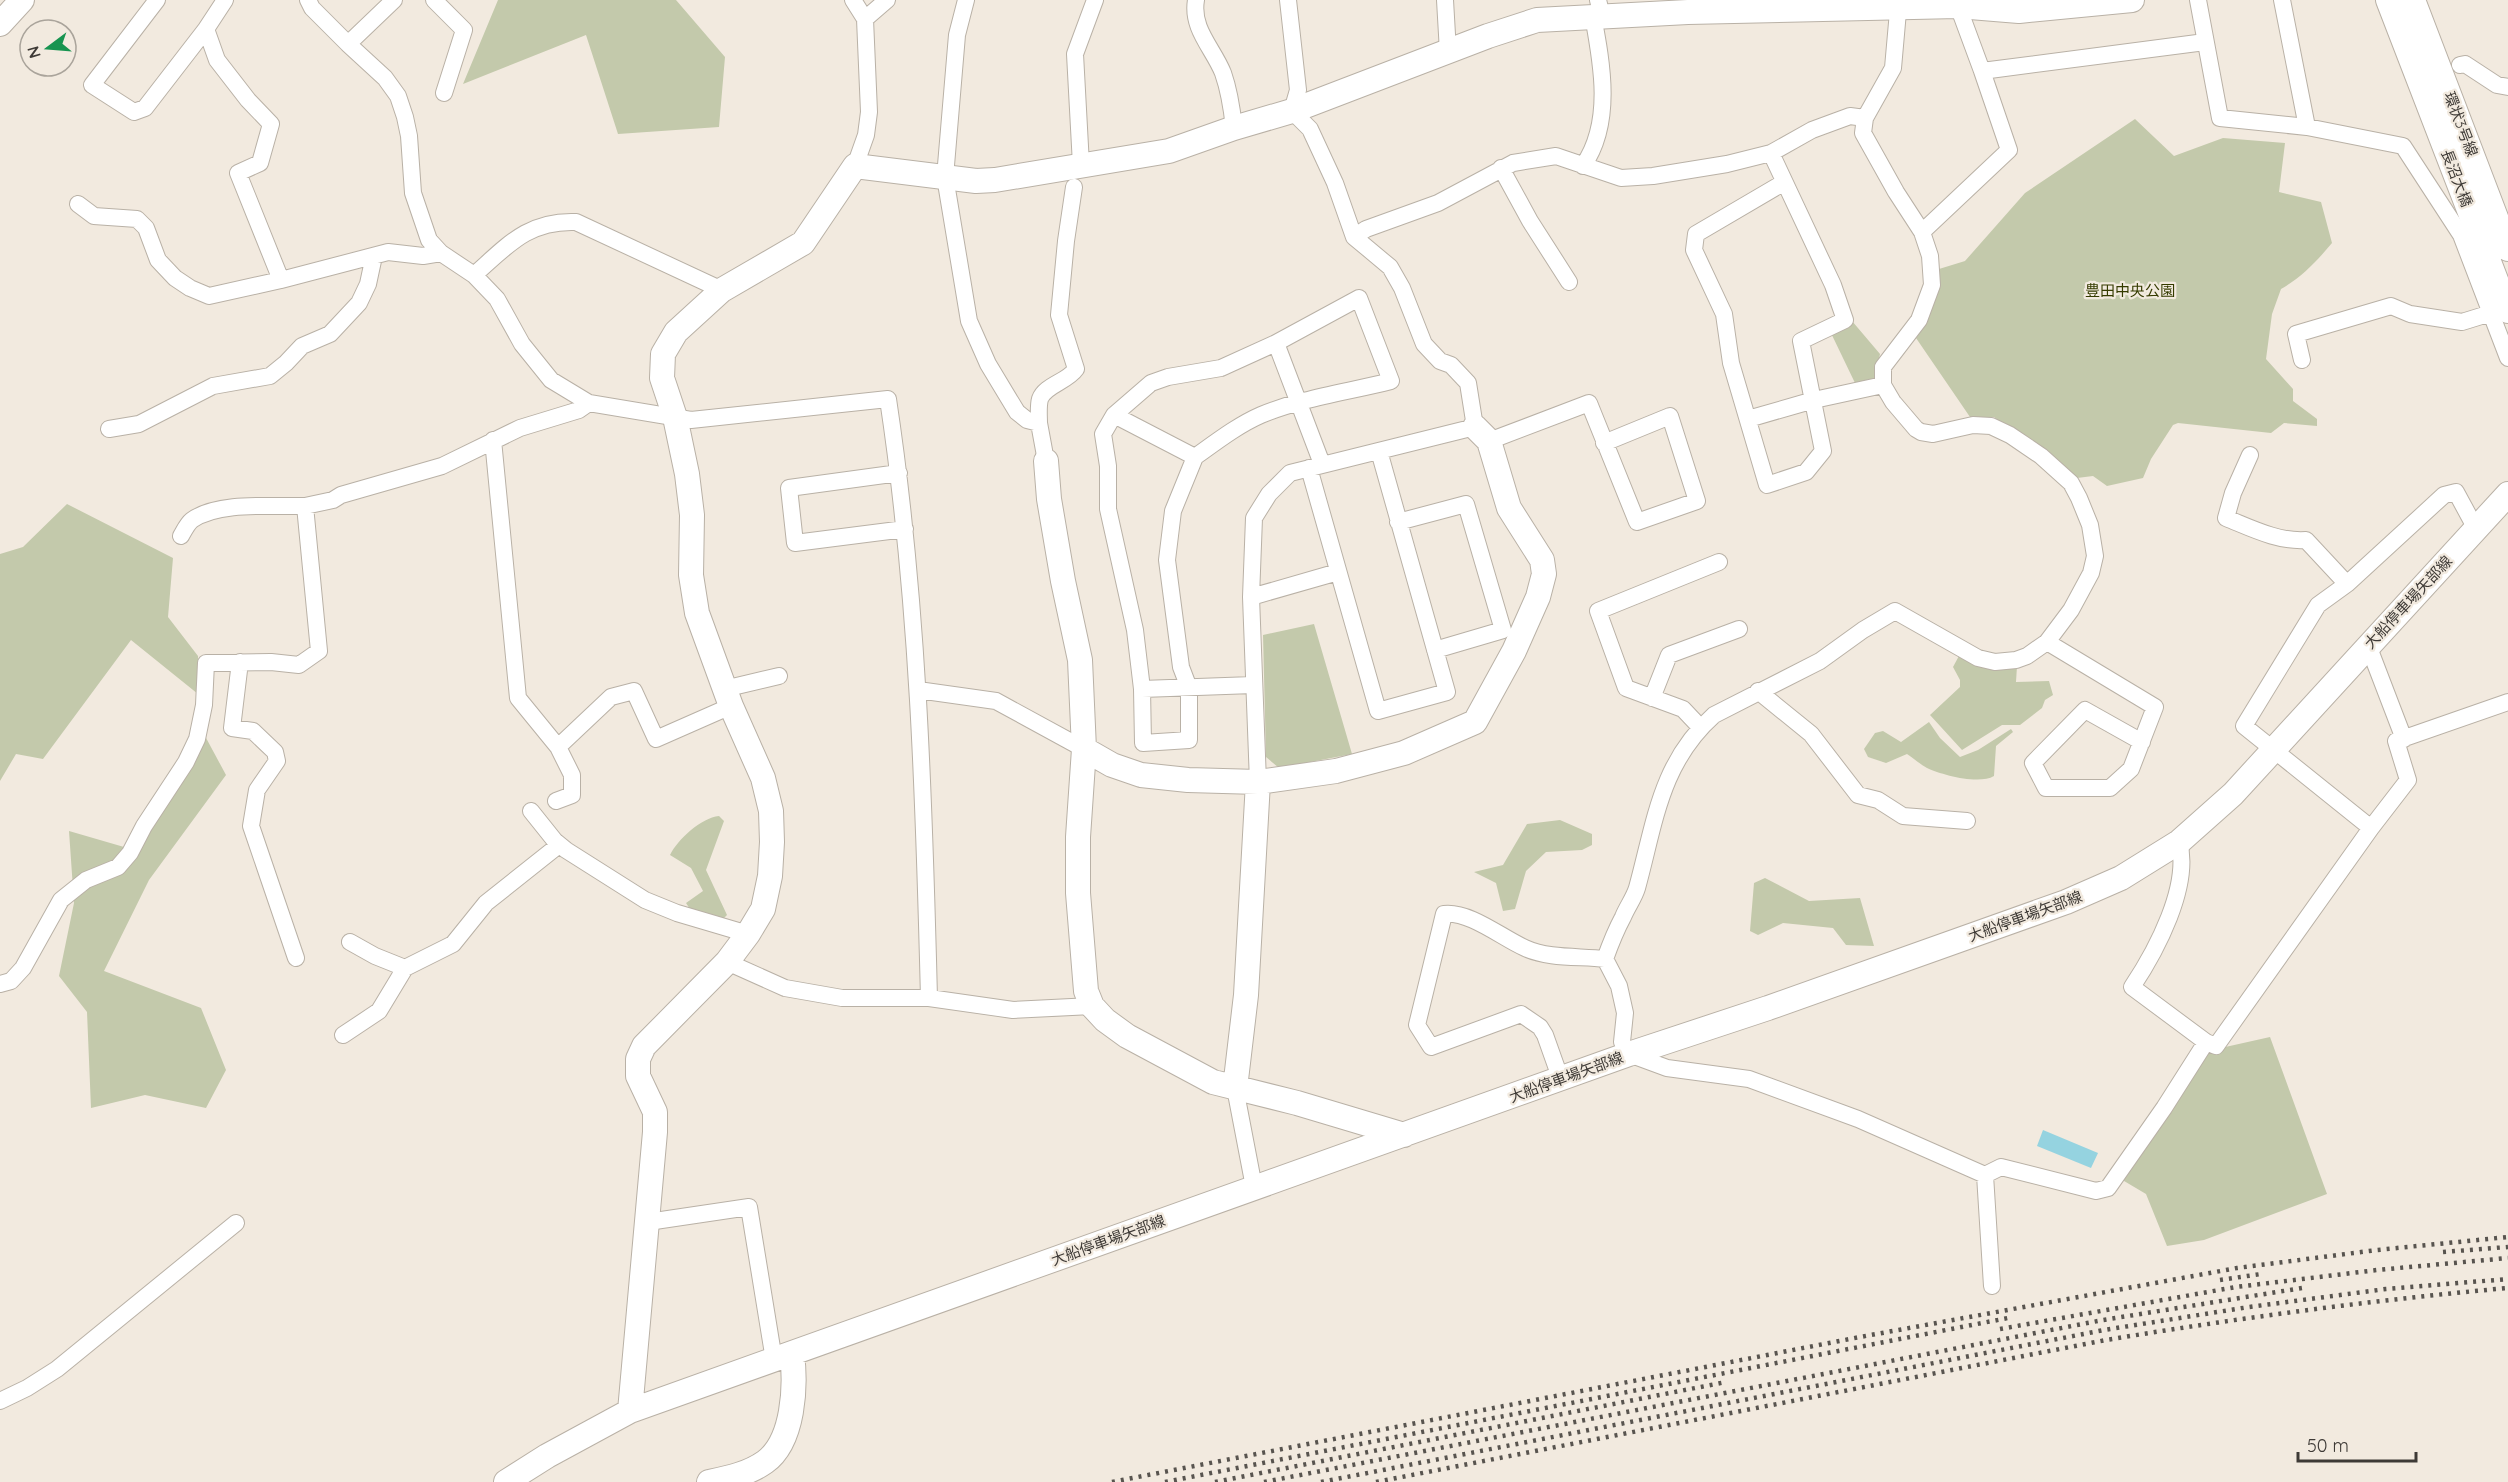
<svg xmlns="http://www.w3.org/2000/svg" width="2508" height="1482" viewBox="0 0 2508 1482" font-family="Quicksand,'Noto Sans JP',sans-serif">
  <rect width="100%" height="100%" fill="#f2eadf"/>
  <path fill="#c3c9ab" d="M 498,0 L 676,0 L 725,57 L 719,127 L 618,134 L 586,35 L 463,84 Z
    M 2135,119 L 2174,156 L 2223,138 L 2285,143 L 2279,192 L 2321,202 L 2332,243 C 2317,261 2302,277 2281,289 L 2272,314 L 2266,359 L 2293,389 L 2293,401 L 2317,419 L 2317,426 L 2284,423 L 2271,433 L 2178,423 L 2173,425 L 2151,459 L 2143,478 L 2107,486 L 2093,476 L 2077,478 L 1994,417 L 1970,417 L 1916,338 C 1930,316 1939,295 1939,269 L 1965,261 L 2025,193 Z
    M 1852,321 L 1880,354 L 1875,378 L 1855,383 L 1830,331 Z
    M 67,504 L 173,558 L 168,617 L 198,656 L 198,694 L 131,640 L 43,759 L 16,754 L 0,781 L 0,554 L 23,547 Z
    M 1314,624 L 1352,754 L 1279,768 L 1266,757 L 1263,635 Z
    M 1960,654 L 2017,666 L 2016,682 L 2049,681 L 2053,695 L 2045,700 L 2042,708 L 2020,725 L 2002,725 L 1962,750 L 1930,715 L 1960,687 L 1960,680 L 1953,667 Z
    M 1929,722 L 1940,738 L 1960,757 L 1978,750 L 2011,729 L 2013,732 L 1996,746 L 1994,776 C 1979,785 1942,775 1927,768 C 1920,764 1913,758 1907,754 L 1886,763 L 1868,757 L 1864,749 L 1875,733 L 1883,731 L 1901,742 Z
    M 205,736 L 226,775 L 149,880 L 104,971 L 201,1008 L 226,1070 L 206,1108 L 145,1095 L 91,1108 L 87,1012 L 59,976 L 74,903 L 69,831 L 124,847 Z
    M 719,816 L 724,821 L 706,870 L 727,915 L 723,919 L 690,909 L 686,903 L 703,891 L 691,868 L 670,855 C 678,839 701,818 719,816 Z
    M 1560,820 L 1592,834 L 1592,845 L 1582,850 L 1546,852 L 1526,871 L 1515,909 L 1503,911 L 1496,883 L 1474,872 L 1503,865 L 1527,824 Z
    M 1765,878 L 1809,901 L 1860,898 L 1874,946 L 1846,945 L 1833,928 L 1783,923 L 1758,935 L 1750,931 L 1754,883 Z
    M 2270,1037 L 2327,1194 L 2204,1240 L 2167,1246 L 2146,1194 L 2119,1178 L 2203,1052 Z"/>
  <path fill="#95d3e0" d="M 2043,1130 L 2098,1153 L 2091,1168 L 2037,1146 Z"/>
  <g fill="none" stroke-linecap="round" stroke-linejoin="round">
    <defs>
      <path id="street" d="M 157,0 L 92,85 L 134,112 L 145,108 L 206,29 L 217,60 L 248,100 L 271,124 L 260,163 L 238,173 L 281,280 L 388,252 L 423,256 L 441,253
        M 308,0 L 312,8 L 348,44
        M 394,0 L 348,44 L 385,78 L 398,96 L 405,117 L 409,136 L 413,193 L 429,240 L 441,253 L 474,275 L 497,299 L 522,344 L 551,380 L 589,403 L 691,420 L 888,399 C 918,598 924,798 929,998
        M 434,0 L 464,30 L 444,93
        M 853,0 L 865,19
        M 966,0 L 957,35 L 945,177 L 969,321 L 988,364 L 1017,412 L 1027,420 L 1039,423 L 1046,461
        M 1196,0 C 1191,29 1213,48 1223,73 C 1229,90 1232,109 1234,128
        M 1445,0 L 1448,52
        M 1598,0 L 1602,16
        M 1899,0 L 1893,68 L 1865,118 L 1863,133 L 1896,192 L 1922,232 L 1930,256 L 1932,285 L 1919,320 L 1883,367 L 1883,385 L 1893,402 L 1916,429 L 1921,432 L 1933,434 L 1973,425 L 1991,426 L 2010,435 L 2041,456 L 2071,483 L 2079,498 L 2090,525 L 2095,556 L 2091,573 L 2071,610 L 2047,642 L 2027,656 L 2016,660 L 1995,662 L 1978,658 L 1895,611 L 1863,630 L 1820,661 L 1714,715 C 1660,763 1655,823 1637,888 C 1634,898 1627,907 1623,917 C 1616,930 1610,945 1605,959 L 1619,986 L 1625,1013 L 1622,1042 L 1629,1054 L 1667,1068 L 1749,1079 L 1858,1119 L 1985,1175 L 2001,1167 L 2096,1191 L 2108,1188 L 2164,1108 L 2206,1042
        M 1959,0 L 1958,6 L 1982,71 L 2205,42
        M 2198,0 L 2220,118 L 2307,127 L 2403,146 L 2461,235 L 2508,358
        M 2282,0 L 2307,127
        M 206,29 L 225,0
        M 2460,65 L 2465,64 L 2497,85 L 2508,87
        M 1771,153 L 1833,285 L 1845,320 L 1801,341 L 1823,451 L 1806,472 L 1767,485 L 1731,363 L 1724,314 L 1694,250 L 1696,234 L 1783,183
        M 1081,165 L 1075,54 L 1095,0
        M 855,166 L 866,135 L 869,112 L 865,19 L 887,0
        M 1583,166 C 1613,123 1602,64 1593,16
        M 1501,168 L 1530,221 L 1569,282
        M 78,204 L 94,216 L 137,219 L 146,228 L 158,260 L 175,278 L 190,288 L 209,296 L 281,280
        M 1922,232 L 2009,150 L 1982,71
        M 1354,237 L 1366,229 L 1438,203 L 1513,163 L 1556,156 L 1621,178 L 1653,176 L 1727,164 L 1771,153 L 1812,130 L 1850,116 L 1865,118
        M 474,275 C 507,246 528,220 576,222 L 722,290
        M 2302,360 L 2296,334 L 2391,306 L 2410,314 L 2462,322 L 2491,313
        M 1114,415 L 1195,457 C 1216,442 1238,425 1261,415 C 1302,398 1348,392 1391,381 L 1359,298 L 1276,343
        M 1748,419 L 1814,400 L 1883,385
        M 1039,423 C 1039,417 1038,406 1040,399 C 1045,385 1067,382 1076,369 L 1059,315 L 1066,241 L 1074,187
        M 109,429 L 139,424 L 213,386 L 270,376 L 286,363 L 302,346 L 330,334 L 359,303 L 368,284 L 374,256
        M 493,440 L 518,698 L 558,747 L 572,775 L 572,795 L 556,801
        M 1489,441 L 1589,403 L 1637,522 L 1697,501 L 1670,416 L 1604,443
        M 2250,455 L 2233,493 L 2226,518 C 2251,528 2278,542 2306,540 L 2347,584
        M 1309,468 L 1378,711 L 1447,692 L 1379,451
        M 899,473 L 789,488 L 795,543 L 905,529
        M 1398,522 L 1466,504 L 1503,630 L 1435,650
        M 181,536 C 184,531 187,524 192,520 C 219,501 272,507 305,506
        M 1251,597 L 1338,572
        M 2047,642 L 2155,707 L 2131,769 L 2110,788 L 2046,788 L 2033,763 L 2085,710 L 2142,742
        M 2368,645 L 2404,739
        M 240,662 L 232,728 L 253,731 L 275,752 L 277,761 L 257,790 L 251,826 L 296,958
        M 1253,685 L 1142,689 L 1135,630 L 1108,509 L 1108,466 L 1103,434 L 1114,415 L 1151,383 L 1168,377 L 1221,368 L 1276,343 L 1322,464
        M 724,689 L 779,676
        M 1142,689 L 1143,743 L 1189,740 L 1189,688 L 1181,667 L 1167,560 L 1173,511 L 1195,457
        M 918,690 L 996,701 L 1084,749
        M 1758,691 L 1811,734 L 1858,795 L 1878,800 L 1903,816 L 1967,821
        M 1652,698 L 1669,655 L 1739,629
        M 1700,727 L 1683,709 L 1626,688 L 1598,611 L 1719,562
        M 558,747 L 611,697 L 634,691 L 656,739 L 731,706
        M 1258,782 L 1251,597 L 1254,518 L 1269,494 L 1290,473 L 1475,427 L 1468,383 L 1451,365 L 1440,361 L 1424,344 L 1402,288 L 1390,267 L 1354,237 L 1335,183 L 1310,129 L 1292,111 L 1298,90 L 1288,0
        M 531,811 L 555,841 L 566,850 L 645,900 L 677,913 L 748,934
        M 2371,828 L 2244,726 L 2318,605 L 2347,584 L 2444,495 L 2456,492 L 2476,529
        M 2179,842 C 2191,886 2156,951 2132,987 L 2206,1042 L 2216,1046 L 2371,828 L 2408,780 L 2396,741 L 2508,702
        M 350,942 L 375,956 L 405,968
        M 727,962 L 785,988 L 842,998 L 929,998 L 1013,1010 L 1092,1006
        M 0,984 L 11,981 L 23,968 L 61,900 L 86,880 L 118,867 L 130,853 L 144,826 L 186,762 L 197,739 L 204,705 L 206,663 L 271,662 L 299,665 L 319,651 L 305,506 L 333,500 L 341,495 L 442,466 L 520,428 L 579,410 L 589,403
        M 343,1035 L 379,1011 L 405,968 L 453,944 L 486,903 L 559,845
        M 1561,1080 L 1545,1035 L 1540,1027 L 1521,1014 L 1431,1047 L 1417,1025 L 1444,914 C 1470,911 1502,938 1525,948 C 1549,959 1579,956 1605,959
        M 1235,1088 L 1254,1187
        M 1985,1175 L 1992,1286
        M 648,1222 L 749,1207 L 774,1360
        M 0,1401 L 27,1388 L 57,1369 L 236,1223"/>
      <path id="secondary" d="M 2388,0 L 2508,311
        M 2413,0 L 2508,249
        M 0,24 L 22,0
        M 1046,461 L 1049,499 L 1063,581 L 1080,660 L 1084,749 L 1078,837 L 1078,893 L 1086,991 L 1092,1006 L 1105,1020 L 1127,1036 L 1213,1082 L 1297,1103 L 1404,1135
        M 1084,749 L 1112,765 L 1141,775 L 1188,780 L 1258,782 L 1336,771 L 1404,753 L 1475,722 L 1514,651 L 1538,597 L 1544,574 L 1542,560 L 1509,508 L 1489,441 L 1475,427
        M 1235,1088 L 1246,995 L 1258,782
        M 630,1411 L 655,1132 L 655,1112 L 638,1076 L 638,1059 L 644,1046 L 727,962 L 748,934 L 763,909 L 770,876 L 772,842 L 771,811 L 763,778 L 731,706 L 697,613 L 691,575 L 692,515 L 687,474 L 675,417 L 662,378 L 663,354 L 676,332 L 722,290 L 803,243 L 855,166 L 976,181 L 995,180 L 1169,151 L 1234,128 L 1292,111 L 1488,36 L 1537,20 L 1688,12 L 1958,6 L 2019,11 L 2132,0
        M 506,1482 L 547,1456 L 630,1411 L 1629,1054 L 1768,1008 L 2066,902 L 2121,878 L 2179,842 L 2233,794 L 2508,494
        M 709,1482 C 728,1478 748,1474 765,1462 C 794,1441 796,1386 792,1354"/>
    </defs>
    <use href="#street" stroke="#b9b1a6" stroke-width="18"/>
    <use href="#secondary" stroke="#b9b1a6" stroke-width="26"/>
    <use href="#street" stroke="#fff" stroke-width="16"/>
    <use href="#secondary" stroke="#fff" stroke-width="24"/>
    <path stroke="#58544f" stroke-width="4.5" stroke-dasharray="3 6" stroke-linecap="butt" d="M 2443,1252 L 2508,1247
      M 2220,1280 L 2261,1274
      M 2000,1329 L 2236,1287 L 2377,1270 L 2508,1258
      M 1112,1482 L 1860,1337 L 2237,1268 L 2377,1250 L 2508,1237
      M 1165,1482 L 2013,1317
      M 1215,1482 L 1726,1382
      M 1264,1482 L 2103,1320 L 2302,1288
      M 1321,1482 L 2104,1330 L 2249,1307 L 2386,1289 L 2508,1279
      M 1376,1482 L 2106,1340 C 2239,1318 2373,1300 2508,1288"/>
  </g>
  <g text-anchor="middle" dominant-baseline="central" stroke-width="4.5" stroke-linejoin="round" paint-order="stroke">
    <g font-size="15" fill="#3e3a36" stroke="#f2eadf">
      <text transform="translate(2461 124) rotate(69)">環状3号線</text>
      <text transform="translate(2457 178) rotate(69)">長沼大橋</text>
      <text transform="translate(2408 602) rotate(-47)">大船停車場矢部線</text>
      <text transform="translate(2025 916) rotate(-20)">大船停車場矢部線</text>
      <text transform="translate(1566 1077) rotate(-20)">大船停車場矢部線</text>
      <text transform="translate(1108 1240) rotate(-20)">大船停車場矢部線</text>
    </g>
    <g font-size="15" fill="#353b00" stroke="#f2eadf">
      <text x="2130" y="290">豊田中央公園</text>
    </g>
  </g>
  <g transform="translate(48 48) rotate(254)"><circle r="28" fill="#f2eadf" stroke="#aaa49b" stroke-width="1.5"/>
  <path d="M0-4.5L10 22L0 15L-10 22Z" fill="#179450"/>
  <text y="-9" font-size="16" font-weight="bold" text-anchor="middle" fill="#3e3a36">N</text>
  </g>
  <path d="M2298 1452v9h118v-9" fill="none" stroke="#3e3a36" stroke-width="3"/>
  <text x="2307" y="1452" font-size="18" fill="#3e3a36" stroke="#f2eadf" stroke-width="4.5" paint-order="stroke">50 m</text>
</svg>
